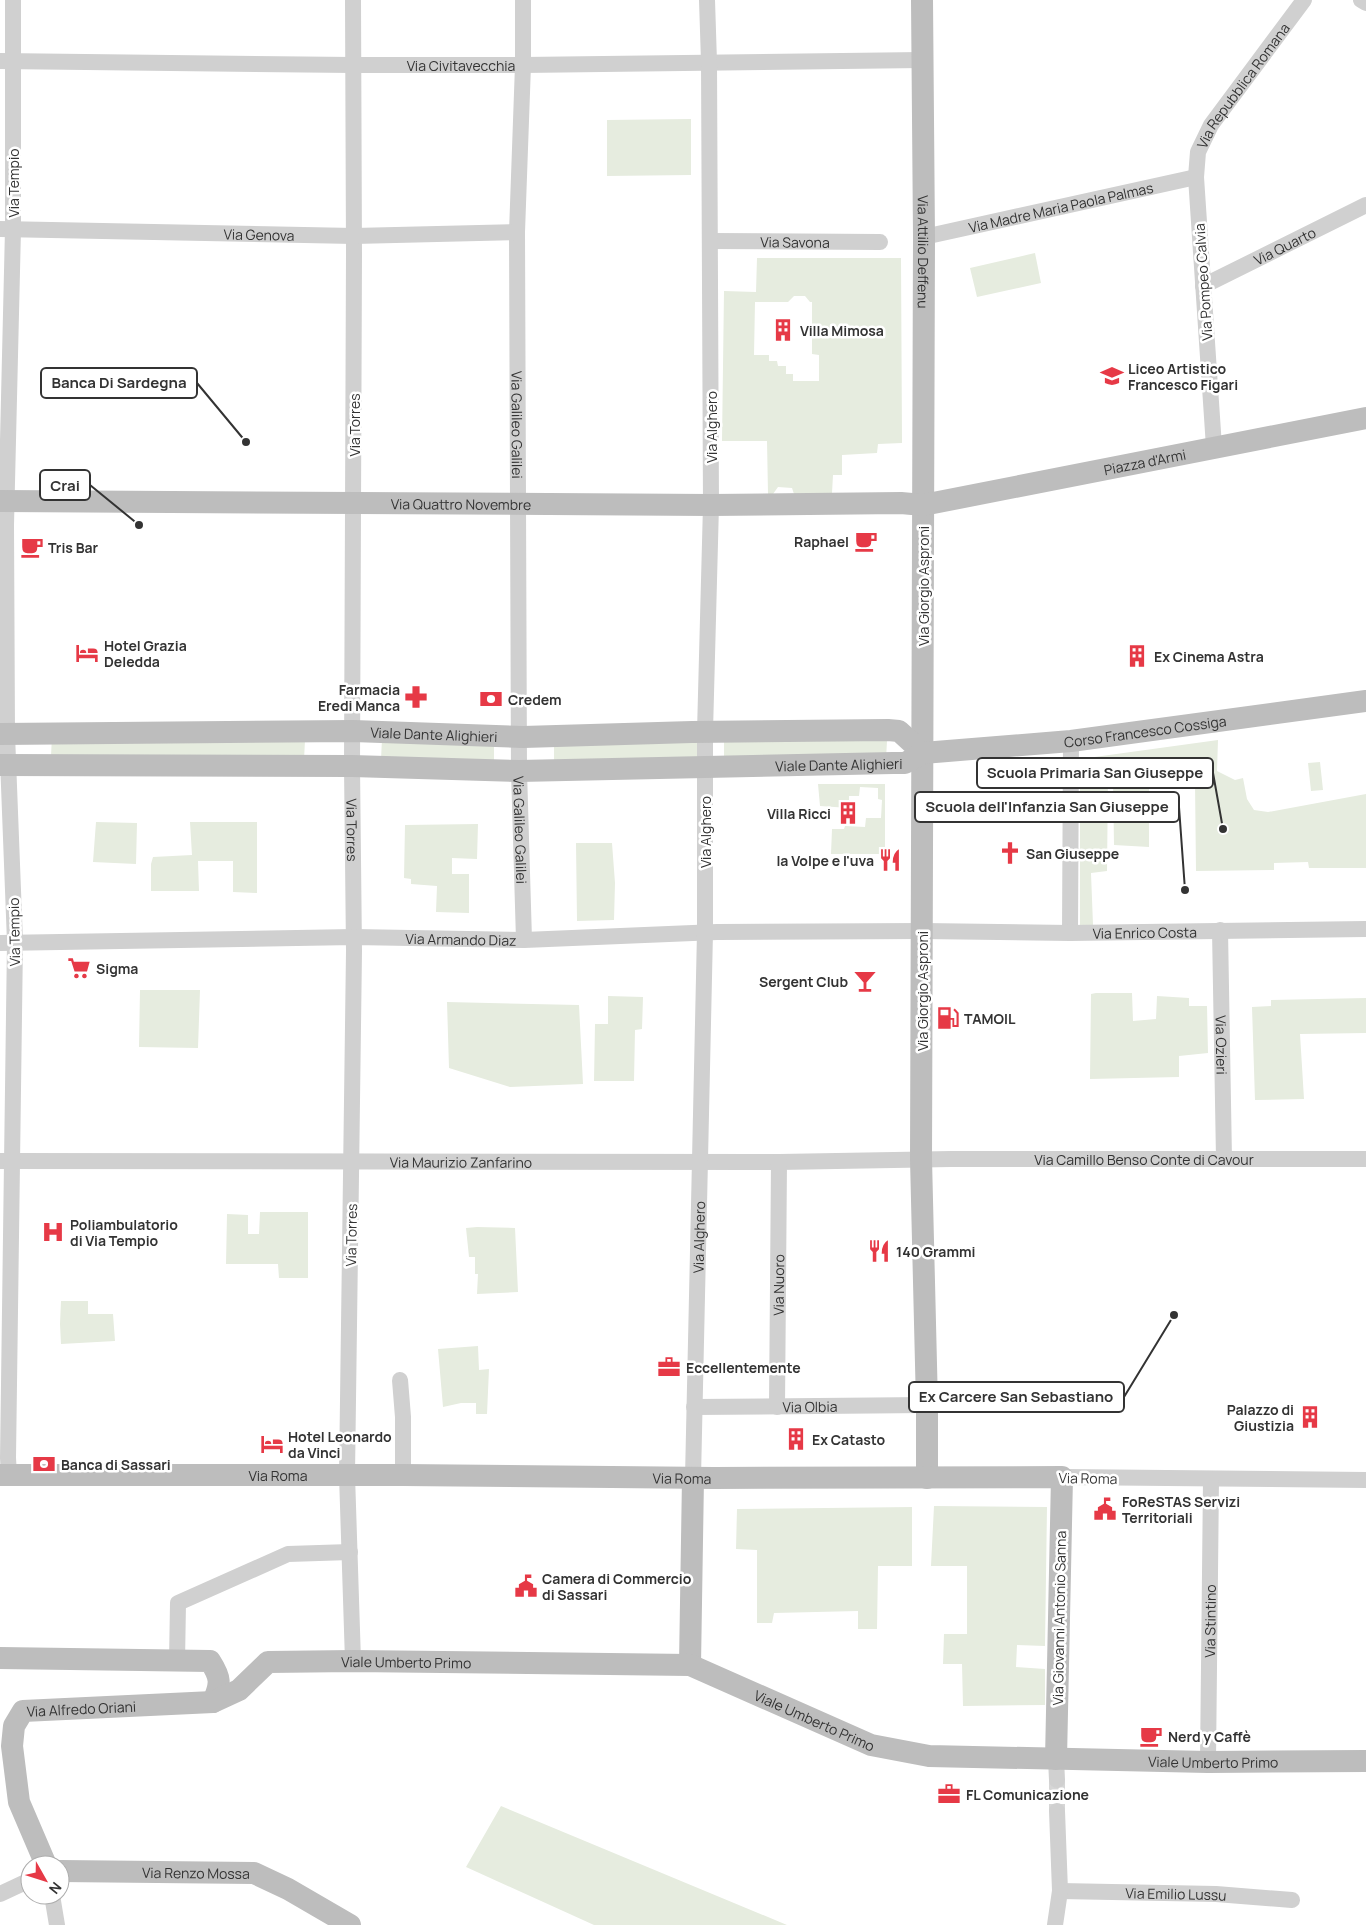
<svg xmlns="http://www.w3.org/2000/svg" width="1366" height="1925" viewBox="0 0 1366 1925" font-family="Manrope,sans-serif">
  <rect width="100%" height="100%" fill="#fff"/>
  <path fill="#e6ecdf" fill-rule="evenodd" d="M 691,119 L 691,175 L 607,176 L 607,120 Z
    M 1035,253 L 1041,283 L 977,297 L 970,268 Z
    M 757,258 L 901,258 L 902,443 L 878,444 L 877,453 L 842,455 L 842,475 L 833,475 L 832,493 L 794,494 L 792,488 L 778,487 L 773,494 L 768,494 L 767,441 L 722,441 L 724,291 L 756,292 ZM 794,296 L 805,296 L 810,302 L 812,302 L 812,354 L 819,355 L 819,381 L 793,381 L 793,374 L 786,374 L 786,366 L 778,366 L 777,361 L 769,361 L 769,355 L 754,355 L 755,302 L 788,302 Z
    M 52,736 L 305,740 L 304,760 L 51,756 Z
    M 382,738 L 494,742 L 494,765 L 381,760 Z
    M 699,738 L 699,757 L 554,760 L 554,740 Z
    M 724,739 L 887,741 L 886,759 L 724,757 Z
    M 1218,740 L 1217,771 L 1235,780 L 1243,778 L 1247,799 L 1254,810 L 1268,812 L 1366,794 L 1366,868 L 1309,868 L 1308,862 L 1274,863 L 1274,870 L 1196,871 L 1195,783 L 1168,783 L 1150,779 L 1108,778 L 1107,871 L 1091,873 L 1093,925 L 1080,925 L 1080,759 Z
    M 1320,762 L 1323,790 L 1311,791 L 1308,763 Z
    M 1149,780 L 1149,847 L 1114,845 L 1113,781 Z
    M 818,784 L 885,784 L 885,854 L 831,854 L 832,829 L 844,829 L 845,826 L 865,827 L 866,818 L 881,818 L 882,800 L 878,799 L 878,788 L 860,787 L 859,796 L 849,796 L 849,808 L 820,806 Z
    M 96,822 L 137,823 L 136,864 L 93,862 Z
    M 190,822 L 257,822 L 257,893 L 233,892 L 233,861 L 198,861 L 199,891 L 151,891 L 151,864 L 153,857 L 192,855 Z
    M 478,824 L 477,859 L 452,858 L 452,874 L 469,874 L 469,913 L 436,912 L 437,886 L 411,884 L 411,879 L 404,878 L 405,825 Z
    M 576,843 L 612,843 L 615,883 L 614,920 L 577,921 Z
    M 140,990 L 200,990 L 198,1048 L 139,1047 Z
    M 1096,993 L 1132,993 L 1133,1021 L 1156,1019 L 1157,996 L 1189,998 L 1189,1006 L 1207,1006 L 1208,1053 L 1179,1056 L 1179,1077 L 1090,1079 L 1091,994 Z
    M 608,996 L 643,997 L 642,1029 L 635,1030 L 634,1081 L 594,1081 L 595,1024 L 608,1024 Z
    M 1366,998 L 1366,1033 L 1300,1034 L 1304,1099 L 1255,1100 L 1252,1007 L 1271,1006 L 1271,1000 Z
    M 447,1002 L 579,1005 L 583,1084 L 510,1087 L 449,1068 Z
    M 260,1212 L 308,1212 L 308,1278 L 279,1278 L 278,1264 L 226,1264 L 227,1214 L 248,1215 L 248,1234 L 259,1234 Z
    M 477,1227 L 515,1228 L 518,1292 L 477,1294 L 478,1274 L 475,1274 L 475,1257 L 469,1257 L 466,1228 Z
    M 61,1301 L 88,1301 L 88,1314 L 113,1314 L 115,1341 L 61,1344 L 60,1324 Z
    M 478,1346 L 479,1370 L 489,1369 L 487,1414 L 476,1414 L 476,1403 L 461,1403 L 443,1407 L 438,1349 Z
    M 934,1506 L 1047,1507 L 1045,1646 L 1017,1645 L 1016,1667 L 1045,1669 L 1045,1705 L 963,1706 L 962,1664 L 943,1664 L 944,1634 L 967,1634 L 967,1566 L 931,1566 Z
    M 912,1507 L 912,1566 L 878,1566 L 877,1629 L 858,1629 L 858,1611 L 774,1613 L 772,1623 L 757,1623 L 757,1550 L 736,1549 L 737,1509 Z
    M 501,1806 L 787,1925 L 594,1925 L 466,1867 Z"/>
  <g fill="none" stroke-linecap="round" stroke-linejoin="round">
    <path stroke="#d6d6d6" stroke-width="16" stroke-dasharray="16 8" stroke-linecap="butt" d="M 1057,1780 L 1057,1811"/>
    <g stroke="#d0d0d0" stroke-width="16">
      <path id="s1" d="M 353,0 L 354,253 L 352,766 L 354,951 L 347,1475 L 353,1661"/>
      <path id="s2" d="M 523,0 L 523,65 L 517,232 L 519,771 L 524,940"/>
      <path d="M 1361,0 L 1366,3"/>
      <path id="s3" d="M 0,61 L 353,65 L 523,65 L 922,60"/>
      <path id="s4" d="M 0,229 L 354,236 L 517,232"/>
      <path id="s5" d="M 924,237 L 1196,177"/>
      <path id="s6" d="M 710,241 L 880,242"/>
      <path id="s7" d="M 1203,286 L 1366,205"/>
      <path id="s8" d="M 1214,447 L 1196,177 L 1198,152 L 1211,125 L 1304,0"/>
      <path id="s9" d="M 1220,930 L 1224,1159"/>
      <path d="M 1070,933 L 1071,741"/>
      <path id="s10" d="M 0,943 L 354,937 L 524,940 L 717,932 L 923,931 L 1070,933 L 1366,929"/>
      <path id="s11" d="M 0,1161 L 779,1162 L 951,1159 L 1366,1159"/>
      <path d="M 400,1380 L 403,1417 L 403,1475"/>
      <path id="s12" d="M 694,1407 L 927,1405"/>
      <path id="s13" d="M 777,1407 L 779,1162"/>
      <path d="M 9,1475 L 8,1458 L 15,942 L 7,734 L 6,525 L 13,229 L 13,0"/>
      <path d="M 1062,1477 L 1366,1480"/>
      <path id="s14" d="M 693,1478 L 705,932 L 705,732 L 711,505 L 709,62 L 707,0"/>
      <path d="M 177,1662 L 178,1603 L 288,1554 L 350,1552"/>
      <path d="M 1056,1759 L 1057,1780"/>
      <path id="s15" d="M 1208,1762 L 1211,1479"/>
      <path id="s16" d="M 1060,1891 L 1216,1894 L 1292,1900"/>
      <path d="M 0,1894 L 30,1880"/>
      <path d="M 52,1895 L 57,1925"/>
      <path d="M 1055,1925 L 1060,1891 L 1057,1811"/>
    </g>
    <g stroke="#bdbdbd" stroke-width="22">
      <path id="s17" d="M 922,0 L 924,237 L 921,1159 L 927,1405 L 927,1478"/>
      <path id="s18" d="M 0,501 L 711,505 L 901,503 L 923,505 L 1366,418"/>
      <path id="s19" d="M 0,734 L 353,731 L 523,737 L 692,732 L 888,730 L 899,731 L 923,753"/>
      <path id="s20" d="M 0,765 L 352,766 L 519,771 L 893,763 L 905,763 L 923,753 L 1071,741 L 1366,701"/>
      <path id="s21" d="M 0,1475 L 403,1475 L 714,1478 L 1062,1477 L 1056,1759"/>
      <path d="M 0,1658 L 210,1661 C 221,1678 221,1683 213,1702"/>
      <path d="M 690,1665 L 693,1478"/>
      <path id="s22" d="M 46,1865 L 19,1802 L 12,1746 L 14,1726 L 23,1711 L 213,1702 L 239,1690 L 268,1662 L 353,1661 L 690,1665 L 871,1745 L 929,1756 L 1208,1762 L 1366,1761"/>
      <path id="s23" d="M 60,1871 L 254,1873 L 288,1889 L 350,1925"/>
    </g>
  </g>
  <defs>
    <symbol id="building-bare" viewBox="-9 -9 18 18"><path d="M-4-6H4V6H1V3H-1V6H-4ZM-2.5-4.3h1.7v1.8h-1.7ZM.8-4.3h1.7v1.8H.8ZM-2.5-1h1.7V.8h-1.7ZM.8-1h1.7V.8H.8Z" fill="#e63946" stroke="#fff" stroke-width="2.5" paint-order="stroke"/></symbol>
    <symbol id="school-bare" viewBox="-9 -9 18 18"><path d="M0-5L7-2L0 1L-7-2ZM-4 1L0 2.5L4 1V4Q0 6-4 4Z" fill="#e63946" stroke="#fff" stroke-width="2.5" paint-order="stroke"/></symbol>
    <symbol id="cafe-bare" viewBox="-9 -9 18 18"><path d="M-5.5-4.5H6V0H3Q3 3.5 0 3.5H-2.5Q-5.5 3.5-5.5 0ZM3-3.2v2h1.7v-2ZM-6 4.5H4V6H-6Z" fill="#e63946" stroke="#fff" stroke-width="2.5" paint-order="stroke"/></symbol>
    <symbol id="hotel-bare" viewBox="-9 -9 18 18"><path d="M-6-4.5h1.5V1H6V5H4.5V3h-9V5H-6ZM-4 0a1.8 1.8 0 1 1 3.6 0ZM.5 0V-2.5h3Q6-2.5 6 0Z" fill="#e63946" stroke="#fff" stroke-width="2.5" paint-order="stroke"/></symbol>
    <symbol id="pharmacy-bare" viewBox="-9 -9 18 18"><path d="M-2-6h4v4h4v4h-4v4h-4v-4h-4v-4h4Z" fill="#e63946" stroke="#fff" stroke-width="2.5" paint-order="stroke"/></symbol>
    <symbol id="bank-bare" viewBox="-9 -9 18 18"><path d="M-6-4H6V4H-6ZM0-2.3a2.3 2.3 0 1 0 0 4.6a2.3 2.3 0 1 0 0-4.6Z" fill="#e63946" stroke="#fff" stroke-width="2.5" paint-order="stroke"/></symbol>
    <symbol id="church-bare" viewBox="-9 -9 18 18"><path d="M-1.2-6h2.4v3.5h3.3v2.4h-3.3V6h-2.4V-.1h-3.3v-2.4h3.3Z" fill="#e63946" stroke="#fff" stroke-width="2.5" paint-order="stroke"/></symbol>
    <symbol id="restaurant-bare" viewBox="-9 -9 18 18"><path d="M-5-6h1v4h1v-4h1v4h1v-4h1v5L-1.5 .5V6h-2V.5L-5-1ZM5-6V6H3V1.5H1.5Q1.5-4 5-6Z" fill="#e63946" stroke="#fff" stroke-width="2.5" paint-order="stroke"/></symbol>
    <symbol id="supermarket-bare" viewBox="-9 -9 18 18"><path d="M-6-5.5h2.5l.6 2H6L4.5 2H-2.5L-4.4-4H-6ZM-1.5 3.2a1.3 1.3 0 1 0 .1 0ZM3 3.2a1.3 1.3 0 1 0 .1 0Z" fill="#e63946" stroke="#fff" stroke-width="2.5" paint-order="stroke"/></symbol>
    <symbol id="bar-bare" viewBox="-9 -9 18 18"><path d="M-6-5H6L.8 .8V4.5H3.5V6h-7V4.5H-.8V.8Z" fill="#e63946" stroke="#fff" stroke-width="2.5" paint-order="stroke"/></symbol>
    <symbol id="fuel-bare" viewBox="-9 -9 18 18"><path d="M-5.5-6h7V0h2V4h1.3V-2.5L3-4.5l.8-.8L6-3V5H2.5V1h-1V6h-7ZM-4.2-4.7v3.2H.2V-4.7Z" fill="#e63946" stroke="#fff" stroke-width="2.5" paint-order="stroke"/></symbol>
    <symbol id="hospital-bare" viewBox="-9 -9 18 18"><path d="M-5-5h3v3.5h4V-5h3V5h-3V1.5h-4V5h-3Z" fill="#e63946" stroke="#fff" stroke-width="2.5" paint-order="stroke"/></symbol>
    <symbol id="office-bare" viewBox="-9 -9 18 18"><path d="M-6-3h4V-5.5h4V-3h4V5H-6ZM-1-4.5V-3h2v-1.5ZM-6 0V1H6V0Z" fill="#e63946" stroke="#fff" stroke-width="2.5" paint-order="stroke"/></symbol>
    <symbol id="civic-bare" viewBox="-9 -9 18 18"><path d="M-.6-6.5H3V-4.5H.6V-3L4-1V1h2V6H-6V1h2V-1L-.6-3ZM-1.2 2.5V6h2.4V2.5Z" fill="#e63946" stroke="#fff" stroke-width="2.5" paint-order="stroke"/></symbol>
  </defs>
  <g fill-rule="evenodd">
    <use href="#building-bare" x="767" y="314" width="32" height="32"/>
    <use href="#school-bare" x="1096" y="360" width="32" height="32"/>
    <use href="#cafe-bare" x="850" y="525" width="32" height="32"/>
    <use href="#cafe-bare" x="16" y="531" width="32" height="32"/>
    <use href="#hotel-bare" x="71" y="637" width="32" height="32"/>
    <use href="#building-bare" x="1121" y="640" width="32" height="32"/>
    <use href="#pharmacy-bare" x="400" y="681" width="32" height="32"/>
    <use href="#bank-bare" x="475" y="683" width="32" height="32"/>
    <use href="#building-bare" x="832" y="797" width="32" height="32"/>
    <use href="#church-bare" x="994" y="837" width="32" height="32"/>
    <use href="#restaurant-bare" x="874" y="844" width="32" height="32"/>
    <use href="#supermarket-bare" x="63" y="952" width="32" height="32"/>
    <use href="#bar-bare" x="849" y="965" width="32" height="32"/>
    <use href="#fuel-bare" x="932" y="1002" width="32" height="32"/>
    <use href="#hospital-bare" x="37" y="1216" width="32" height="32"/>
    <use href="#restaurant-bare" x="863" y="1235" width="32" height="32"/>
    <use href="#office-bare" x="653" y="1351" width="32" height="32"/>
    <use href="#building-bare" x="1294" y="1401" width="32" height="32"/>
    <use href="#building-bare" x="780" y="1423" width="32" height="32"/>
    <use href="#hotel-bare" x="256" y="1428" width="32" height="32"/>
    <use href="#bank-bare" x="28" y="1448" width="32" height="32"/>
    <use href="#civic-bare" x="1089" y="1493" width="32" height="32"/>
    <use href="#civic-bare" x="510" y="1570" width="32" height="32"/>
    <use href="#cafe-bare" x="1135" y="1720" width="32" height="32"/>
    <use href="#office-bare" x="933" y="1778" width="32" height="32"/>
  </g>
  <g text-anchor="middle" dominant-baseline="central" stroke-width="5" stroke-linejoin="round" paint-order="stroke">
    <g font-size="14" fill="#333" stroke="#fff">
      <text stroke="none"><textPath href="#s3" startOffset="461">Via Civitavecchia</textPath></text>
      <text stroke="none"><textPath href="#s8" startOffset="376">Via Repubblica Romana</textPath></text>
      <text transform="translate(13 183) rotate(-90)">Via Tempio</text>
      <text stroke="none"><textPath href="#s5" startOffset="140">Via Madre Maria Paola Palmas</textPath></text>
      <text stroke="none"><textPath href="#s4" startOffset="259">Via Genova</textPath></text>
      <text stroke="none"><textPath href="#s6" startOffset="85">Via Savona</textPath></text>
      <text stroke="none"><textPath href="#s7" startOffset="91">Via Quarto</textPath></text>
      <text stroke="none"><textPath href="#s17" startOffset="252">Via Attilio Deffenu</textPath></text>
      <text transform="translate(1203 282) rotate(-94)">Via Pompeo Calvia</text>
      <text transform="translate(354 425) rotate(-90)">Via Torres</text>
      <text stroke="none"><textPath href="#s2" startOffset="425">Via Galileo Galilei</textPath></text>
      <text transform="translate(711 427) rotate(-90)">Via Alghero</text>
      <text stroke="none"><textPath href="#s18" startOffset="1149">Piazza d'Armi</textPath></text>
      <text stroke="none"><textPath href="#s18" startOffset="461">Via Quattro Novembre</textPath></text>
      <text transform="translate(923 586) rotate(-90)">Via Giorgio Asproni</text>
      <text stroke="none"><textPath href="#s20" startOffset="1149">Corso Francesco Cossiga</textPath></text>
      <text stroke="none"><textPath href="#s19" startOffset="434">Viale Dante Alighieri</textPath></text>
      <text stroke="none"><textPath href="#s20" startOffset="839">Viale Dante Alighieri</textPath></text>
      <text stroke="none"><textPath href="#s1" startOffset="830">Via Torres</textPath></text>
      <text stroke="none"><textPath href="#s2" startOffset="830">Via Galileo Galilei</textPath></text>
      <text transform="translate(705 832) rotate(-90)">Via Alghero</text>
      <text stroke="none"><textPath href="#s10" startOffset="1145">Via Enrico Costa</textPath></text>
      <text transform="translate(14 932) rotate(-91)">Via Tempio</text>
      <text stroke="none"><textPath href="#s10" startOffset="461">Via Armando Diaz</textPath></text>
      <text transform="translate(922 991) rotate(-90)">Via Giorgio Asproni</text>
      <text stroke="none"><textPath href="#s9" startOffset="115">Via Ozieri</textPath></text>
      <text stroke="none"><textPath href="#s11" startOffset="1144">Via Camillo Benso Conte di Cavour</textPath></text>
      <text stroke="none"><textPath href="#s11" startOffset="461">Via Maurizio Zanfarino</textPath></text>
      <text transform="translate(351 1235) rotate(-89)">Via Torres</text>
      <text stroke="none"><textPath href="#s14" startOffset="241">Via Alghero</textPath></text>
      <text stroke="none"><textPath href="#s13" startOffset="122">Via Nuoro</textPath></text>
      <text stroke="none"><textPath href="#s12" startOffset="116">Via Olbia</textPath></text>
      <text stroke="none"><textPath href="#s21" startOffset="278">Via Roma</textPath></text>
      <text stroke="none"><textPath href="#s21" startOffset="682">Via Roma</textPath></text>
      <text transform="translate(1088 1478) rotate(1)">Via Roma</text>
      <text transform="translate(1059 1618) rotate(-89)">Via Giovanni Antonio Sanna</text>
      <text stroke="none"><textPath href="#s15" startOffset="141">Via Stintino</textPath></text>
      <text stroke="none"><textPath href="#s22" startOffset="560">Viale Umberto Primo</textPath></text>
      <text stroke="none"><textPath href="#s22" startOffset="221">Via Alfredo Oriani</textPath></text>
      <text stroke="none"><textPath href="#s22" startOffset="980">Viale Umberto Primo</textPath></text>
      <text stroke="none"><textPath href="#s22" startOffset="1385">Viale Umberto Primo</textPath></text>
      <text stroke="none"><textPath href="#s23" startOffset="136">Via Renzo Mossa</textPath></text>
      <text stroke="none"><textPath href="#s16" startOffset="116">Via Emilio Lussu</textPath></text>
    </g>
    <g font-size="14" font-weight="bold" fill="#333" stroke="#fff" text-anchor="start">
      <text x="800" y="330">Villa Mimosa</text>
      <text x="1128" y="368">Liceo Artistico<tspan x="1128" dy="16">Francesco Figari</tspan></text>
      <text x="849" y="541" text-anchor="end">Raphael</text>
      <text x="48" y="547">Tris Bar</text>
      <text x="104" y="645">Hotel Grazia<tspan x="104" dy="16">Deledda</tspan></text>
      <text x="1154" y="656">Ex Cinema Astra</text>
      <text x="400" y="689" text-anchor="end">Farmacia<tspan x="400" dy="16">Eredi Manca</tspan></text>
      <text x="508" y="699">Credem</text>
      <text x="831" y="813" text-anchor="end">Villa Ricci</text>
      <text x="1026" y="853">San Giuseppe</text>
      <text x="874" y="860" text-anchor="end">la Volpe e l'uva</text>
      <text x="96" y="968">Sigma</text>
      <text x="848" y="981" text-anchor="end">Sergent Club</text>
      <text x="964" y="1018">TAMOIL</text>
      <text x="70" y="1224">Poliambulatorio<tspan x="70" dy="16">di Via Tempio</tspan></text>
      <text x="896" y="1251">140 Grammi</text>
      <text x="686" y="1367">Eccellentemente</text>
      <text x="1294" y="1409" text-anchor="end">Palazzo di<tspan x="1294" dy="16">Giustizia</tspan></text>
      <text x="288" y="1436">Hotel Leonardo<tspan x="288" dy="16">da Vinci</tspan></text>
      <text x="812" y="1439">Ex Catasto</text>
      <text x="61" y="1464">Banca di Sassari</text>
      <text x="1122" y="1501">FoReSTAS Servizi<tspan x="1122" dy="16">Territoriali</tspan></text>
      <text x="542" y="1578">Camera di Commercio<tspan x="542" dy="16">di Sassari</tspan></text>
      <text x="1168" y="1736">Nerd y Caffè</text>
      <text x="966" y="1794">FL Comunicazione</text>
    </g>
  </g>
  <path fill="none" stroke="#333" stroke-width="2" d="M246 442L197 383M139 525L90 485M1223 829L1213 773M1185 890L1179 807M1174 1315L1124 1397"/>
  <g fill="#333" stroke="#fff" stroke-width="2">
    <circle cx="246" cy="442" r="5"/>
    <circle cx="139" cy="525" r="5"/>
    <circle cx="1223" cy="829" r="5"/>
    <circle cx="1185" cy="890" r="5"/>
    <circle cx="1174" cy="1315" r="5"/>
  </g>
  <g fill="#fff" stroke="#333" stroke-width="2">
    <rect x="41" y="368" width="156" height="30" rx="5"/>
    <rect x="40" y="470" width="50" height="30" rx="5"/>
    <rect x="977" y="758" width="236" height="30" rx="5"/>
    <rect x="915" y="792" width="264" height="30" rx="5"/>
    <rect x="909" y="1382" width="215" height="30" rx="5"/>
  </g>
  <g font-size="15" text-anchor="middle" font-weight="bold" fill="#333">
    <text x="119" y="388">Banca Di Sardegna</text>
    <text x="65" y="491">Crai</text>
    <text x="1095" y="778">Scuola Primaria San Giuseppe</text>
    <text x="1047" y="812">Scuola dell'Infanzia San Giuseppe</text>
    <text x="1016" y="1402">Ex Carcere San Sebastiano</text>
  </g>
  <g transform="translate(45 1880) rotate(129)"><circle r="24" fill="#ffffff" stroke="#adadad"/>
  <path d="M0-4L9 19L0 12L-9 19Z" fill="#e63946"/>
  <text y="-8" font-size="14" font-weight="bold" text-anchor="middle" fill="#333333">N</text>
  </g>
</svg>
